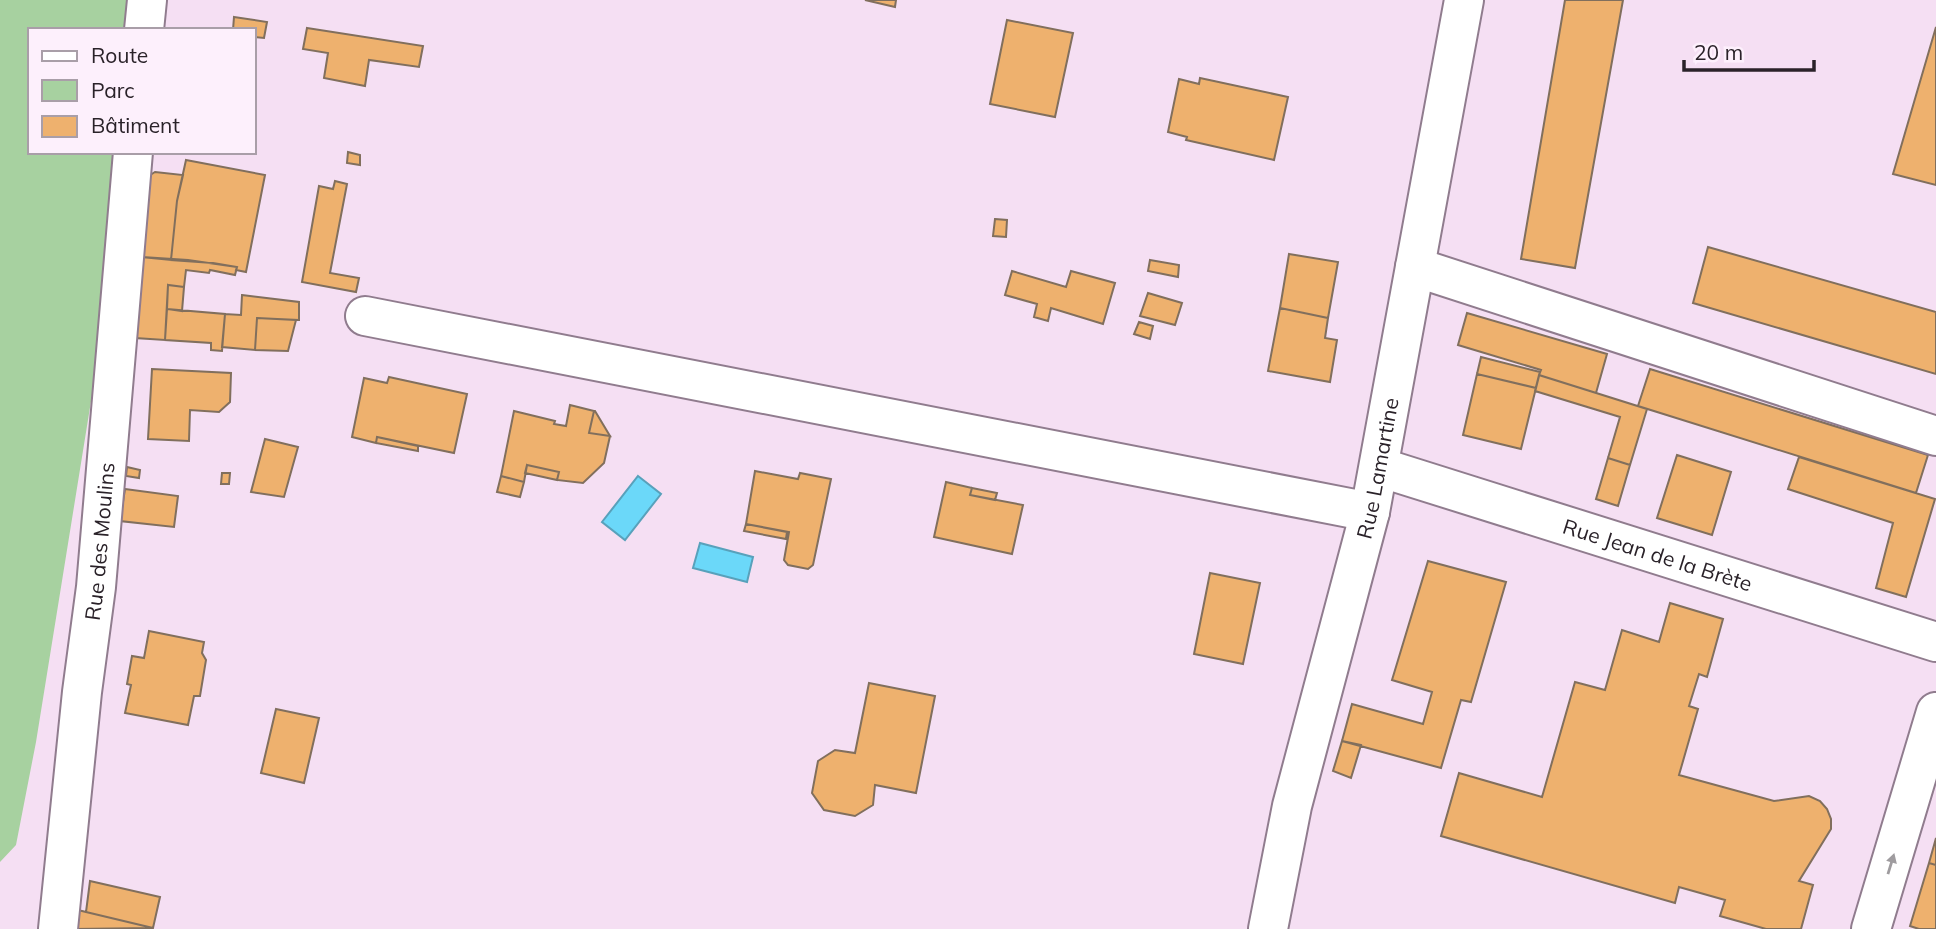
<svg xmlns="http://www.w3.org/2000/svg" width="1936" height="929" viewBox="0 0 1936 929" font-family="Mulish,sans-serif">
  <rect width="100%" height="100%" fill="#f5dff3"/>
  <path fill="#a7d1a0" d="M 0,0 L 135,0 L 132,30 L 30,30 L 30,152 L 119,152 L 97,364 L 36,742 L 16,845 L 0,862 Z"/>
  <path fill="#6bd8f9" stroke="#58a1bb" stroke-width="2" d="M 638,476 L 661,494 L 625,540 L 602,522 Z
    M 700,543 L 753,557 L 747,582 L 693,568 Z"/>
  <path fill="#eeb16e" stroke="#816f5d" stroke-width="2" d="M 865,0 L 896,0 L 895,7 Z
    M 1565,0 L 1623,0 L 1575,268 L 1521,259 Z
    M 234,17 L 267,22 L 264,38 L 254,37 L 254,30 L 233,30 Z
    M 1007,20 L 1073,33 L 1055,117 L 990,104 Z
    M 1936,27 L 1936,185 L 1893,174 Z
    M 307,28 L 423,46 L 419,67 L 369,60 L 365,86 L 324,78 L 328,53 L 303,49 Z
    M 1200,78 L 1288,97 L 1274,160 L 1186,140 L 1187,137 L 1168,132 L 1179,79 L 1199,84 Z
    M 348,152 L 360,155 L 360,165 L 347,163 Z
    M 186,160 L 265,175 L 246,272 L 236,270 L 237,267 L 213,263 L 171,260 L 177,201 Z
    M 155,172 L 183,175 L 177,201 L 171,260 L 142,257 L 147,177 Z
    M 335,181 L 347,184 L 330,273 L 359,278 L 356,292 L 302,282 L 319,186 L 333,189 Z
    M 995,219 L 1007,220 L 1006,237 L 993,236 Z
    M 1708,247 L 1936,312 L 1936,374 L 1693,303 Z
    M 1289,254 L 1338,262 L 1328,318 L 1280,308 Z
    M 142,257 L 188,260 L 237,267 L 235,275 L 210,270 L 209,273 L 186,270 L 184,287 L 168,285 L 165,340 L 135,338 Z
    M 1150,260 L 1179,265 L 1178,277 L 1148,271 Z
    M 1012,271 L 1066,287 L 1071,271 L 1115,283 L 1103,324 L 1051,308 L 1048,321 L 1034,317 L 1037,304 L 1005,295 Z
    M 168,285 L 184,287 L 182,311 L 167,309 Z
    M 1148,293 L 1182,303 L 1175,325 L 1140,316 Z
    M 242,295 L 299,302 L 299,320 L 257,318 L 255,350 L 222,347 L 225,314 L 241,315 Z
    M 1280,308 L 1328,318 L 1325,338 L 1337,340 L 1330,382 L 1268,371 Z
    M 167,309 L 225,314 L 222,351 L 211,350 L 211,343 L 165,340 Z
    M 1467,313 L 1607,354 L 1596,393 L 1539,375 L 1541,370 L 1458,345 Z
    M 257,318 L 296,320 L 288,351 L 255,350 Z
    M 1139,322 L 1153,326 L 1150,339 L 1134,334 Z
    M 1481,357 L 1540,372 L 1536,388 L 1477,374 Z
    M 152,369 L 231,373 L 230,402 L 219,412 L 190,410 L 189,441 L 148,439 Z
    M 1650,369 L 1928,455 L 1916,493 L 1638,406 Z
    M 1477,374 L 1536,388 L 1521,449 L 1463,435 Z
    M 1539,375 L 1647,409 L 1630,465 L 1608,458 L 1620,417 L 1535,391 Z
    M 389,377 L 467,394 L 454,453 L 377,437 L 376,443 L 352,437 L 364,378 L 387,383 Z
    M 570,405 L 594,411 L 589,433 L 610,436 L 604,463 L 583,483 L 557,480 L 559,472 L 527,465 L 524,482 L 501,476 L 514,411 L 555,421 L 554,424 L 566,426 Z
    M 594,411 L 595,411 L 610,436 L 589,433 Z
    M 377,437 L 418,446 L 418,451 L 376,443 Z
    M 265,439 L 298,447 L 284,497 L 251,492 Z
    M 1677,455 L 1731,472 L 1712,535 L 1657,518 Z
    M 1799,457 L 1935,499 L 1906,597 L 1876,588 L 1893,523 L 1788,489 Z
    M 1608,458 L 1630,465 L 1618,506 L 1596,499 Z
    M 527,465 L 559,472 L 557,480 L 525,473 Z
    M 127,467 L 140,470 L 139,478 L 126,476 Z
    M 755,471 L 798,479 L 800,473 L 831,479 L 813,565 L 808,569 L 788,565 L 784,560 L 789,532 L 746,524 Z
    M 222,473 L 230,473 L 229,484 L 221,484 Z
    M 501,476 L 524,482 L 520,497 L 497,492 Z
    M 946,482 L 972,488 L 970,495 L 1023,505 L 1012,554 L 934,537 Z
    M 972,488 L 997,493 L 995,500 L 970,495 Z
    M 125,489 L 178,496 L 174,527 L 120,521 Z
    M 746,524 L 787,532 L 786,539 L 744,531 Z
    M 1428,561 L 1506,582 L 1471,702 L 1461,700 L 1441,768 L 1342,741 L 1352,704 L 1423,724 L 1432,692 L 1392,680 Z
    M 1210,573 L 1260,583 L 1243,664 L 1194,654 Z
    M 1670,603 L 1723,619 L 1707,677 L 1699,674 L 1689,706 L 1698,709 L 1679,775 L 1774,801 L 1809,796 L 1820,801 L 1827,809 L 1831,819 L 1831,829 L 1799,881 L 1813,885 L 1801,929 L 1766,929 L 1720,916 L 1725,900 L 1679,887 L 1675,903 L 1441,836 L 1459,773 L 1542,797 L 1575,682 L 1605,690 L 1622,630 L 1659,642 Z
    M 149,631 L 204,642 L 202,653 L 206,660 L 200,696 L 194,696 L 188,725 L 125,713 L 131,685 L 127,684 L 132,656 L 144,658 Z
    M 869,683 L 935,696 L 916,793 L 875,785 L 873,805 L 855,816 L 824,810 L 812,793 L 818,761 L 835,750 L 855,753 Z
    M 276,709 L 319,718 L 304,783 L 261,773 Z
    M 1342,741 L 1361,745 L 1351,778 L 1333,771 Z
    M 1936,838 L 1936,865 L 1929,863 Z
    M 1929,863 L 1936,865 L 1936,929 L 1919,929 L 1910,926 Z
    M 90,881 L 160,897 L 153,928 L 86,912 Z
    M 74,909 L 86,912 L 153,928 L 73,929 Z"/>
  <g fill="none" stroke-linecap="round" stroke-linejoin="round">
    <defs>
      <g id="minor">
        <path d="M 144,30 L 147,0"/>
        <path d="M 1415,267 L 1936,436"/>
        <path d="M 365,316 L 1370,512"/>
        <path id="s1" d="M 1379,467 L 1936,642"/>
        <path id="s2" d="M 58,929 L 82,692 L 96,587 L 133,152"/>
        <path id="s3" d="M 1268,929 L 1292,806 L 1370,512 L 1464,0"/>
        <path d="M 1871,929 L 1936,712"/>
      </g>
    </defs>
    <use href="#minor" stroke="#907c8e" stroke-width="42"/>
    <use href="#minor" stroke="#fff" stroke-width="38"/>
  </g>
  <defs><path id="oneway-solid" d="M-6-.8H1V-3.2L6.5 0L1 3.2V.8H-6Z" transform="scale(1.75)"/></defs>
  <use fill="#9f9c9f" href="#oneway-solid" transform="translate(1891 864) rotate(-73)"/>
  <g text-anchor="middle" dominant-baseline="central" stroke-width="7" stroke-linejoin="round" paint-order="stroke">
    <g font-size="21" fill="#2a2229" stroke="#fdf0fc">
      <text stroke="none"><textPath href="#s3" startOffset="474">Rue Lamartine</textPath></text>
      <text stroke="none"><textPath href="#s2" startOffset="390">Rue des Moulins</textPath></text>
      <text stroke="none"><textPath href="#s1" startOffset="292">Rue Jean de la Brète</textPath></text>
    </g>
  </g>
  <rect x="28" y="28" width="228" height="126" fill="#fdf0fc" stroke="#a99ea8" stroke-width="2"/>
  <rect x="42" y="51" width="35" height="10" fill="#ffffff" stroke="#a99ea8" stroke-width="2"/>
  <text x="91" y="63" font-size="21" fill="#2a2229">Route</text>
  <rect x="42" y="80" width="35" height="21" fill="#a7d1a0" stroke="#a99ea8" stroke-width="2"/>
  <text x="91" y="98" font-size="21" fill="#2a2229">Parc</text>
  <rect x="42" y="116" width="35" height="21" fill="#eeb16e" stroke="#a99ea8" stroke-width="2"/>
  <text x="91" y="133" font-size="21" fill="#2a2229">Bâtiment</text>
  <path d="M1684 60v10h130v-10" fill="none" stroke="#2a2229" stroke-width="3.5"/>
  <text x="1694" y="60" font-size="21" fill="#2a2229" stroke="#fdf0fc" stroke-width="5" paint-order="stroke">20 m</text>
</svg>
